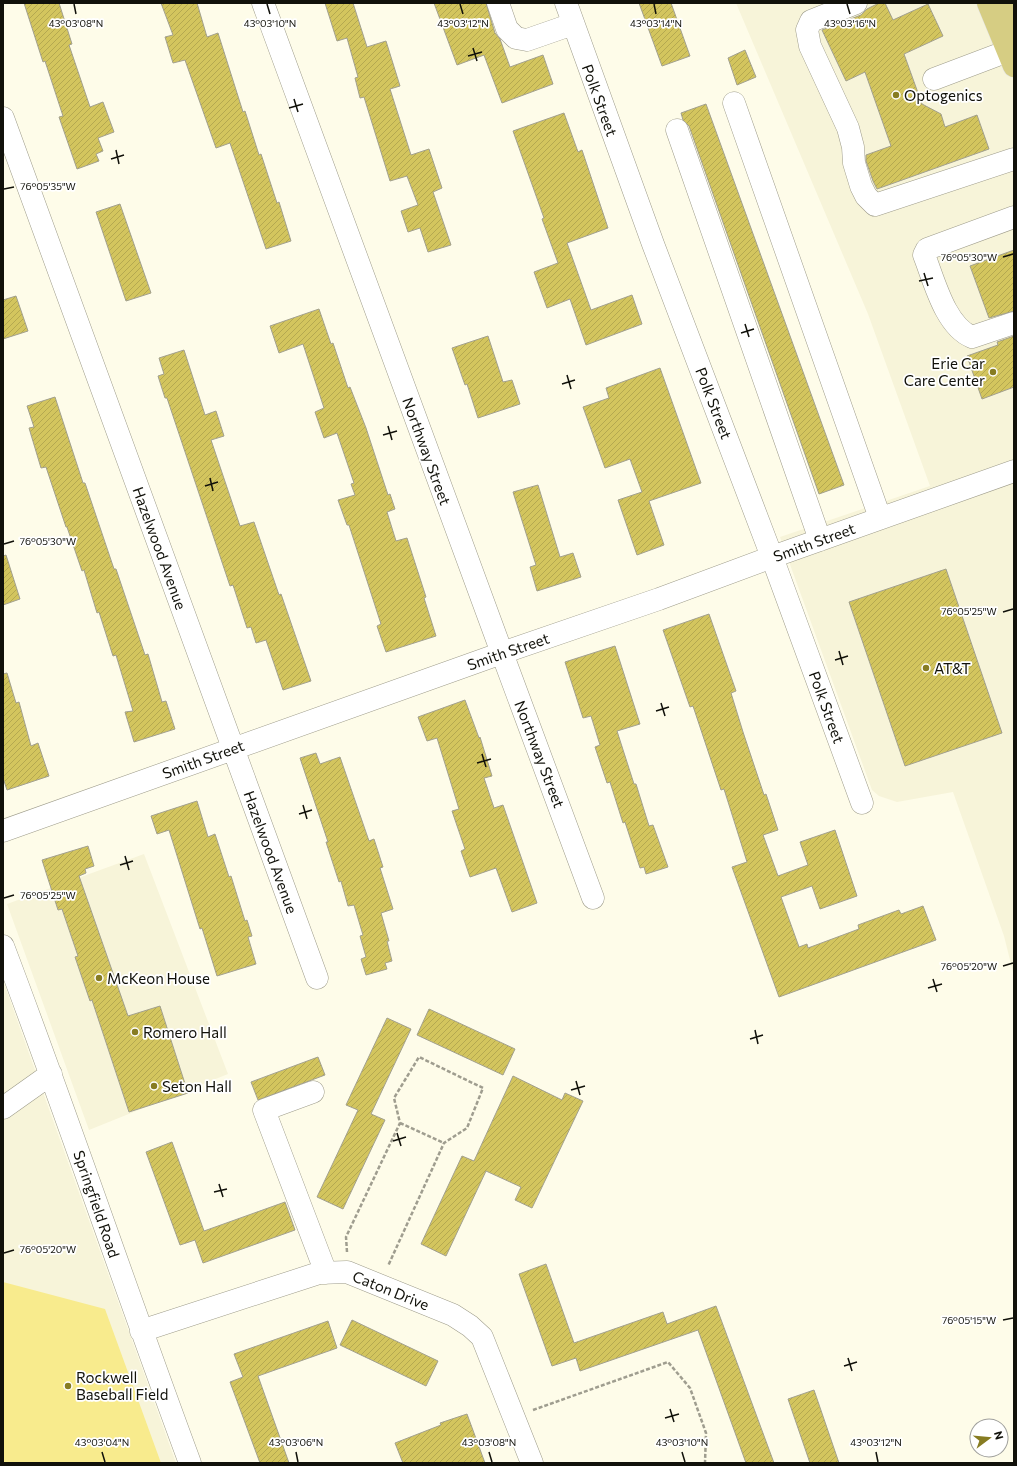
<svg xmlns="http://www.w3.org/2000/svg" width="1017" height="1466" viewBox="0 0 1017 1466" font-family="Commissioner,sans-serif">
  <defs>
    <pattern id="building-hatch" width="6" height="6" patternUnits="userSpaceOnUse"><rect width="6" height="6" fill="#d3c55e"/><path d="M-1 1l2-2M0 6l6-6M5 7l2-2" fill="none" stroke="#b4a850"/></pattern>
  </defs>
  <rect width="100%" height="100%" fill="#fefce9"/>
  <path fill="#f7f4d9" d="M 736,3 L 1014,3 L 1014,976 L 1004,936 L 953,792 L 897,802 L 879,796 L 872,790 L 780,537 L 930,486 L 868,314 Z
    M 144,854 L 228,1074 L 89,1130 L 7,904 Z
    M 3,980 L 21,1031 L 176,1463 L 3,1463 Z"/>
  <path fill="#f8eb8d" d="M 3,1282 L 105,1309 L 161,1463 L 3,1463 Z"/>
  <path fill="url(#building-hatch)" stroke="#a2a08e" d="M 24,3 L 59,3 L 72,44 L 69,45 L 90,107 L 103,102 L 114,132 L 98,138 L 103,151 L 96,154 L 99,161 L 77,169 L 59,117 L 63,116 L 45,61 L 43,62 Z
    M 161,3 L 197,3 L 207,37 L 218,33 L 243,112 L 245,111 L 259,155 L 261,154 L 277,203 L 279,202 L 291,241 L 266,249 L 230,143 L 216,148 L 185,60 L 173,63 L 165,37 L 173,35 Z
    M 325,3 L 353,3 L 367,47 L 386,41 L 400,86 L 390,89 L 411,155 L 429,149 L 442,188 L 433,192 L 451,245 L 428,252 L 420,228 L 408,232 L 401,211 L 418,205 L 407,176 L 390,181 L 364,97 L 360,98 L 355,78 L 358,77 L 347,38 L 337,41 Z
    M 434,3 L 486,3 L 495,33 L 500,39 L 510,67 L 543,55 L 553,84 L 502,103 L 484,55 L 457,65 Z
    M 639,3 L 671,3 L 690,56 L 662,66 Z
    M 879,3 L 885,3 L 893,20 L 928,4 L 943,36 L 904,54 L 922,104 L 941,114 L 945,127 L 977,115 L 989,149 L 877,189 L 873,181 L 866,161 L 866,155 L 891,146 L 865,72 L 846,81 L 822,30 L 861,15 L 867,9 Z
    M 745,50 L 756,77 L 737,85 L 728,58 Z
    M 706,104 L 844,485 L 819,494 L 689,126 L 683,120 L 681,113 Z
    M 564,113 L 578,152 L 582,150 L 608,228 L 567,243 L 591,310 L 632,295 L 642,324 L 586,345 L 570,299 L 547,308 L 534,272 L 558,263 L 542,219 L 544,218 L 513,131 Z
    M 120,204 L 151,293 L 126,301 L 96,212 Z
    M 1014,250 L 1014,311 L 989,318 L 970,266 Z
    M 16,296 L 28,331 L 3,339 L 3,300 Z
    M 319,309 L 331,344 L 333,343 L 348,388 L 350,387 L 366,428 L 388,495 L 390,494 L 395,509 L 387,512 L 396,541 L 407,538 L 426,597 L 424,598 L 436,636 L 386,652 L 377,626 L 381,624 L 349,525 L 347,525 L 338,500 L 355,495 L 351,484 L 354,483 L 337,433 L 324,438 L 315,412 L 324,408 L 303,344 L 279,353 L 270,326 Z
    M 488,336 L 503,382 L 512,380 L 520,404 L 478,418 L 467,384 L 465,385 L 452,348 Z
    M 1014,336 L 1014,387 L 982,399 L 967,356 L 998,345 L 997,342 Z
    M 184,350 L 205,415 L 216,411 L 224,436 L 211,440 L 240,526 L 254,522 L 279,595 L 281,594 L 311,681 L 283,690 L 266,640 L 256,643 L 251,627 L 247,628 L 233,585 L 230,586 L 167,398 L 165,398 L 158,376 L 164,374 L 159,358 Z
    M 660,368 L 701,483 L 649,501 L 664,545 L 637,555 L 618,500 L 642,492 L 630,459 L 605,468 L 583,407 L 609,398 L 606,388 Z
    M 55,397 L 83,483 L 85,483 L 114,569 L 116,569 L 145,655 L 148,654 L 162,702 L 166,701 L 175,729 L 134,742 L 125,712 L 133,711 L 116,655 L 113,656 L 99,612 L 97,613 L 84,570 L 82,571 L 67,527 L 66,527 L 46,467 L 41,468 L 29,428 L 34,427 L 27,406 Z
    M 538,485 L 560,557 L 573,553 L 581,577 L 537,591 L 530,567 L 536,565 L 513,492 Z
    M 6,555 L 20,599 L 3,605 L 3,556 Z
    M 946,569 L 1002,733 L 905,766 L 849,602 Z
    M 709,614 L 736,691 L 731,693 L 743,732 L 764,795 L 766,794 L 778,830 L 763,835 L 778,876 L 808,865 L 800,842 L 835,830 L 857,896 L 820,909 L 812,886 L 781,897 L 799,947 L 807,944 L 808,948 L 859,929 L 858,925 L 899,910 L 901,914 L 923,906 L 936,940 L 779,997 L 732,867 L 747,862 L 724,789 L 721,790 L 693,706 L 690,707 L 663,630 Z
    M 615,646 L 640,724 L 617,731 L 634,784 L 636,784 L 649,826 L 653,825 L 668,867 L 646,874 L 644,867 L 640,868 L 625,822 L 623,823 L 610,782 L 607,783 L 595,747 L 600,745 L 591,716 L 583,718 L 565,662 Z
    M 7,673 L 16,703 L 19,702 L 31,746 L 38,743 L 49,776 L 7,790 L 3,778 L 3,674 Z
    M 465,700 L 479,738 L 480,737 L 492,776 L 484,778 L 494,808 L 503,805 L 537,903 L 512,912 L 496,868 L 470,877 L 461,851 L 465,849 L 452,811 L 459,809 L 437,738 L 427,741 L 418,717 Z
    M 316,753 L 320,764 L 340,757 L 369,841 L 374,839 L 383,867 L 380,868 L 393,909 L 381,913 L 389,941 L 387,941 L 392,961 L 385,963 L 387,969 L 366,975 L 361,959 L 366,957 L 360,936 L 363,935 L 354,905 L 348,906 L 341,881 L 339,882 L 326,842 L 328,842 L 300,758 Z
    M 197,801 L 208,837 L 215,834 L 229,877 L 231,876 L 245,921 L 247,920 L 252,936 L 248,937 L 256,964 L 217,976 L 202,928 L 200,929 L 169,830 L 157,834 L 151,816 Z
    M 88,846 L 94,866 L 85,869 L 86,873 L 79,876 L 128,1016 L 160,1006 L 188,1093 L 129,1112 L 92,1000 L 90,1001 L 75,957 L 78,956 L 62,909 L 58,910 L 42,860 Z
    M 429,1009 L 515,1049 L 503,1075 L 417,1035 Z
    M 387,1018 L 411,1029 L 371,1114 L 385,1120 L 343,1209 L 317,1197 L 358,1110 L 346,1105 Z
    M 318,1057 L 325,1075 L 258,1100 L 251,1082 Z
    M 513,1076 L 562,1100 L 565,1093 L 583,1101 L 532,1208 L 515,1200 L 521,1187 L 486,1171 L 446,1256 L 421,1244 L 462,1156 L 474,1161 Z
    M 172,1142 L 204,1231 L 285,1202 L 295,1230 L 203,1263 L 195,1240 L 180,1245 L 146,1152 Z
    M 546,1264 L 574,1343 L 663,1312 L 667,1324 L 716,1306 L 774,1463 L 746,1463 L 698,1330 L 580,1371 L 576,1358 L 552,1366 L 519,1274 Z
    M 352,1320 L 438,1361 L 426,1386 L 340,1345 Z
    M 328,1321 L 337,1348 L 258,1376 L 289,1463 L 260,1463 L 230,1382 L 243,1377 L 234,1354 Z
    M 814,1390 L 839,1463 L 810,1463 L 788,1399 Z
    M 467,1414 L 485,1463 L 403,1463 L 395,1443 L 441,1425 L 440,1423 Z"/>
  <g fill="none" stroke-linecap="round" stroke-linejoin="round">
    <defs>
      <path id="minor" d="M 263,3 L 502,653 L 593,898
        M 498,3 L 507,29 L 516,38 L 527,40 L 573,24
        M 566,3 L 653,244 L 772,557 L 862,803
        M 856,3 L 811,21 L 807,30 L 810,46 L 848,128 L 853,147 L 854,163 L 861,186 L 866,196 L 875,205 L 1014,159
        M 934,79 L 1008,51
        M 734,103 L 880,518
        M 3,118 L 317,978
        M 677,130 L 820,540
        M 1014,217 L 927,249 L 924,255 C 934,280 945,326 972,337 L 1014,323
        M 3,831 L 502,653 L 659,599 L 772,557 L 1014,471
        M 3,946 C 68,1117 126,1291 190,1463
        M 313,1092 L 264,1110 L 326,1273
        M 3,1108 L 51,1074
        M 141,1331 L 319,1273 L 347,1272 L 453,1315 L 470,1326 L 482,1337 L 532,1463"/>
      <path id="major" d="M 988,3 L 1014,66
        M 1001,3 L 1014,24"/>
    </defs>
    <use href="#minor" stroke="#9e9c8b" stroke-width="23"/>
    <use href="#major" stroke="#e2e2e2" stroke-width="23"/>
    <path stroke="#9f9d8f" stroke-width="2.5" stroke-dasharray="4 2" stroke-linecap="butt" d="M 400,1123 L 444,1143
      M 347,1252 L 346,1237 L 400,1123 L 394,1098 L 419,1057 L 483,1088 L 467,1128 L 444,1143 L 388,1266
      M 533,1410 L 668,1362 L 690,1388 L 706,1433 L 705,1463"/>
    <use href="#minor" stroke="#fff" stroke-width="22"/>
    <use href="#major" stroke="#d6cd83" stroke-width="22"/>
  </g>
  <path fill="none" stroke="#11110a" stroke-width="1.5" d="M 74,4 L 76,14M 267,4 L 270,14M 460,4 L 463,14M 654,4 L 656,14M 847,4 L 850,14M 473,48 L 477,61M 468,56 L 482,52M 294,99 L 298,112M 289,108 L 303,104M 116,150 L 119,164M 111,159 L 124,155M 4,189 L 14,187M 1003,257 L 1013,254M 924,273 L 928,286M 919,281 L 933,278M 745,324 L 749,337M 741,333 L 754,329M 567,375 L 571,389M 562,384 L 575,380M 388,426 L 392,440M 383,435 L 397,431M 210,478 L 213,491M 205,486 L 218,482M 4,544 L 14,541M 1003,612 L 1013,609M 839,651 L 843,665M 835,660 L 848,656M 661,703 L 665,716M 656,711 L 669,707M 482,754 L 486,767M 477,763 L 491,759M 303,805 L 307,819M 299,814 L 312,810M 125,856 L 129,870M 120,865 L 133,861M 4,898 L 14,895M 1003,966 L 1013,963M 933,979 L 937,992M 928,988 L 942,984M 755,1030 L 758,1044M 750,1039 L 763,1035M 576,1081 L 580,1095M 571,1090 L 585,1086M 397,1133 L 401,1146M 393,1141 L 406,1137M 219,1184 L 223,1197M 214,1192 L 227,1189M 4,1253 L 14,1250M 1003,1320 L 1013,1318M 848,1358 L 852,1371M 844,1366 L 857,1362M 670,1409 L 674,1422M 665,1418 L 679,1414M 102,1452 L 105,1462M 296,1452 L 298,1462M 489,1452 L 492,1462M 682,1452 L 685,1462M 876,1452 L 878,1462"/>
  <g fill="#877c22" stroke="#fff" stroke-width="1.5">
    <circle cx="896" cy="95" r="4"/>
    <circle cx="993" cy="372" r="4"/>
    <circle cx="926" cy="668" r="4"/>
    <circle cx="99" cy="978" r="4"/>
    <circle cx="135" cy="1032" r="4"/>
    <circle cx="154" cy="1086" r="4"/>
    <circle cx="68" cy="1386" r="4"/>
  </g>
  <g text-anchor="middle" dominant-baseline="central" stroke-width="3.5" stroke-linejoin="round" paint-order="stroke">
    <g font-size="15" fill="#11110a" stroke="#fff" text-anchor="start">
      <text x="904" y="95">Optogenics</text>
      <text x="985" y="363" text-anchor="end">Erie Car<tspan x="985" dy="17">Care Center</tspan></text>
      <text x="934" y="668">AT&amp;T</text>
      <text x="107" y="978">McKeon House</text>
      <text x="143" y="1032">Romero Hall</text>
      <text x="162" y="1086">Seton Hall</text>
      <text x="76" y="1377">Rockwell<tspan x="76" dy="17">Baseball Field</tspan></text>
    </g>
    <g font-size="15" fill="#11110a" stroke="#fff">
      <text transform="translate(600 100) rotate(70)">Polk Street</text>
      <text transform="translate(714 403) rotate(69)">Polk Street</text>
      <text transform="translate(427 451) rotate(70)">Northway Street</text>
      <text transform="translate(814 542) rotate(-20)">Smith Street</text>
      <text transform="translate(160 548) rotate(70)">Hazelwood Avenue</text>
      <text transform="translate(508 651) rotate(-19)">Smith Street</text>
      <text transform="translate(827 707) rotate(70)">Polk Street</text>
      <text transform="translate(540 754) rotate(69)">Northway Street</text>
      <text transform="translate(203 759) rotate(-20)">Smith Street</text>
      <text transform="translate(271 852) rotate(70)">Hazelwood Avenue</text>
      <text transform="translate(97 1204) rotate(71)">Springfield Road</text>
      <text transform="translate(391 1290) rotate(22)">Caton Drive</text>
    </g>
  </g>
  <g font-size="10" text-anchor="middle" fill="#11110a" stroke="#fff" stroke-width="3.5" stroke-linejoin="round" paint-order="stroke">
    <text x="76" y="27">43°03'08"N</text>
    <text x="270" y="27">43°03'10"N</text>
    <text x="463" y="27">43°03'12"N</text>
    <text x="656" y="27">43°03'14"N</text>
    <text x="850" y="27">43°03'16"N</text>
    <text x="48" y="190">76°05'35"W</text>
    <text x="969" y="261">76°05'30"W</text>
    <text x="48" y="545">76°05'30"W</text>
    <text x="969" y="615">76°05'25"W</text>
    <text x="48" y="899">76°05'25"W</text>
    <text x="969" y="970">76°05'20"W</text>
    <text x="48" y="1253">76°05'20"W</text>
    <text x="969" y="1324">76°05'15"W</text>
    <text x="102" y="1446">43°03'04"N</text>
    <text x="296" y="1446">43°03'06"N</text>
    <text x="489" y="1446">43°03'08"N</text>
    <text x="682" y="1446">43°03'10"N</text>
    <text x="876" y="1446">43°03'12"N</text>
  </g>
  <rect width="1017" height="1466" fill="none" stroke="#11110a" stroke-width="8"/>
  <g transform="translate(989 1438) rotate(74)"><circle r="19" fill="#ffffff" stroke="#a0a09d"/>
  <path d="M0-3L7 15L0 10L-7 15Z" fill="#877c22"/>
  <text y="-6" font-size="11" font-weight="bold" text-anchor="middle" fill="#11110a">N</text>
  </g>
</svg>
